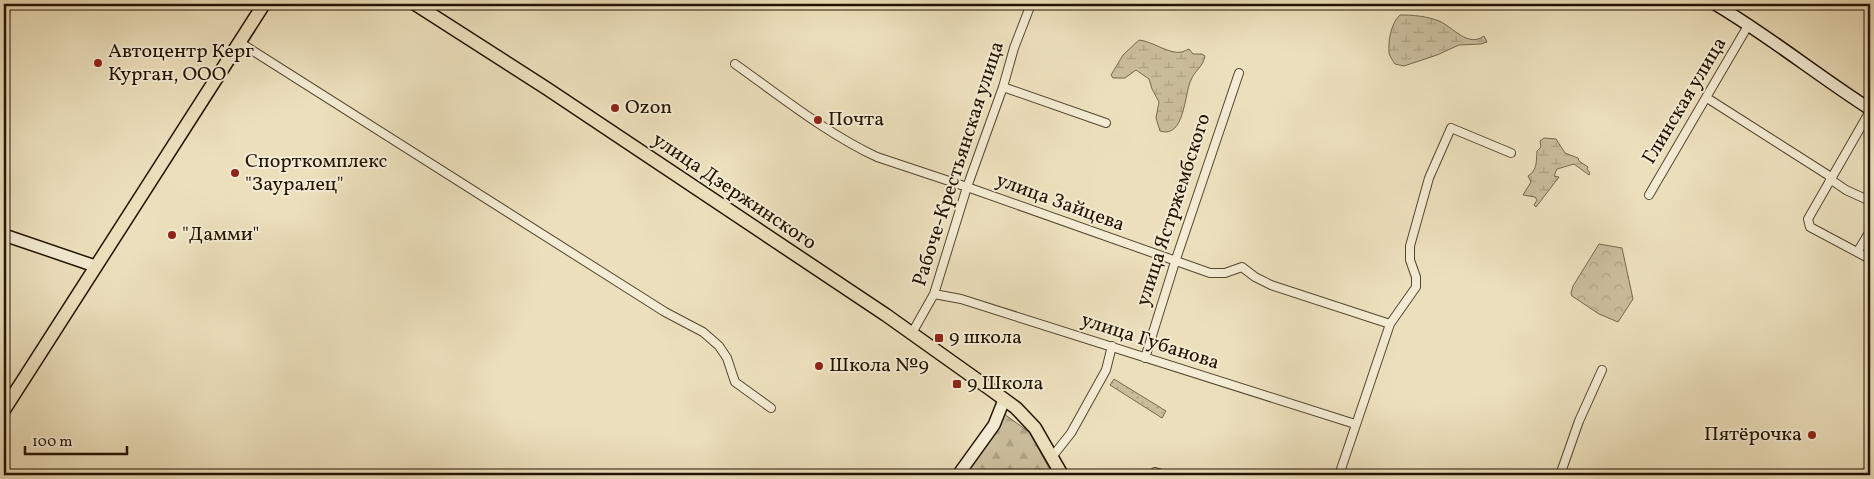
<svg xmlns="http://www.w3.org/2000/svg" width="1874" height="479" viewBox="0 0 1874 479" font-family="Vollkorn,serif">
  <defs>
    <pattern id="grass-dots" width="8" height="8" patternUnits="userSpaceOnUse" patternTransform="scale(1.25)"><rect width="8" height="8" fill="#cabd9c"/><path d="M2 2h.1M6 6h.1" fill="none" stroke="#ada285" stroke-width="1.8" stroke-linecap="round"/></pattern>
    <pattern id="forest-firs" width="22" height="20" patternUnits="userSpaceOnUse" patternTransform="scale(1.25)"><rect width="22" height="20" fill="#cabd9c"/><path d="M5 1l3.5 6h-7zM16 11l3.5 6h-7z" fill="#ada285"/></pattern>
    <pattern id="wetland-marsh" width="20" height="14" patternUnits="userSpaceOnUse" patternTransform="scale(1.25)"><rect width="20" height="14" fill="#cabd9c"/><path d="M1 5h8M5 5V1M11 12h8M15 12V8" fill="none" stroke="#ada285"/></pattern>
    <pattern id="park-crowns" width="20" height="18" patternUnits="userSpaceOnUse" patternTransform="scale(1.25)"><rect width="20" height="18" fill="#cabd9c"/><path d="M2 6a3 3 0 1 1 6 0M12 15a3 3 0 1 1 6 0" fill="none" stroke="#ada285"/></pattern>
  </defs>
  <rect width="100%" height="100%" fill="#ece0bc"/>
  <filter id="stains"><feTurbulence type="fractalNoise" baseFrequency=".004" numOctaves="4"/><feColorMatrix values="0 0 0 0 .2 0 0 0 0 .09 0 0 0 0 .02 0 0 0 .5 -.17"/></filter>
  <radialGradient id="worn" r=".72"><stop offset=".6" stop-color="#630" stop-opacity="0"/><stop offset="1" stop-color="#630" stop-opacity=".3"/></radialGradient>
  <path fill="url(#grass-dots)" stroke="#76684e" d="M 1114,379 L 1166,411 L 1162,418 L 1110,385 Z"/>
  <path fill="url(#forest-firs)" stroke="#76684e" d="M 1004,414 L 1029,432 L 1053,475 L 961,475 Z"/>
  <path fill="url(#wetland-marsh)" stroke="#76684e" d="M 1400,15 C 1413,15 1426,16 1439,21 C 1453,27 1468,48 1484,36 L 1487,42 L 1481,44 L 1459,45 L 1437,55 L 1404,66 L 1395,64 C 1393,61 1390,57 1389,53 C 1388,41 1391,23 1400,15 Z
    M 1139,40 C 1152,41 1170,55 1182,52 C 1184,51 1187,50 1189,49 L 1193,54 L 1202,54 L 1205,56 C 1203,67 1195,70 1191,80 C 1184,94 1185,139 1160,131 L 1156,118 L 1159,102 L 1152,89 L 1149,79 L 1136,70 L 1125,78 L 1113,78 L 1111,75 L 1123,55 Z
    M 1544,138 L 1556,139 L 1565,153 L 1578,158 L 1579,161 L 1588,167 L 1587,169 L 1590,173 L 1589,175 L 1574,164 L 1557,169 L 1554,176 L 1559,177 L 1536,207 L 1534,205 L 1537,200 L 1535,197 L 1523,195 L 1531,182 L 1528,176 C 1538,170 1536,160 1537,151 L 1541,147 L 1540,141 Z"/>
  <path fill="url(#park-crowns)" stroke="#76684e" d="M 1599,244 L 1622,248 L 1633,299 L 1618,322 L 1599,314 L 1572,296 L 1571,293 L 1573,286 Z"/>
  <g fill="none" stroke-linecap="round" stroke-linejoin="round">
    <defs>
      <path id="street" d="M 239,42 L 665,312 L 703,332 L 719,346 L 727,358 L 735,382 L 771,408
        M 735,64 C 780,96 826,133 877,157 L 967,187 L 1210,273 L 1225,273 L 1242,267 L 1255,277 L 1271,285 L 1390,324
        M 1003,87 L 1106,123
        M 1707,98 L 1831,177
        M 1870,111 L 1808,219 L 1810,227 L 1870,259
        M 1830,179 L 1846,190 L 1870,201
        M 1649,195 L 1749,24
        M 1858,251 L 1870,231
        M 934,294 L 961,299 L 1355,424
        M 912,333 L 934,294 L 967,187 L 1003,87 L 1014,48 L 1031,4
        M 1145,358 L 1175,262 L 1239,73
        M 1052,457 L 1071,433 L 1106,370 L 1112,346
        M 1155,472 L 1165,475
        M 1339,475 L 1390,324 L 1416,287 L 1416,277 L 1410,260 L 1410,246 L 1429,178 L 1451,128 L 1511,153
        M 1560,475 L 1579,421 L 1602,370"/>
      <path id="secondary" d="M 1715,4 C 1769,36 1817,75 1870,109
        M 4,235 L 95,266
        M 958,475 L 994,425 L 1004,400"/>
      <path id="primary" d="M 415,4 L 546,88 L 886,315 L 990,389 L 1016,408 L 1035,428 L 1062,475
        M 4,410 L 264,4"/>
    </defs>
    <use href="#street" stroke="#54462f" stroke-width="10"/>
    <use href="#secondary" stroke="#221300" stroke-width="14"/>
    <use href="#primary" stroke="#221300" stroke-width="15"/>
    <use href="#street" stroke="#f3ebd3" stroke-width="8"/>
    <use href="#secondary" stroke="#f3ebd3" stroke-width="11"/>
    <use href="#primary" stroke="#ece0bc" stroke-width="12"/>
  </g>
  <g fill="#8f2418" stroke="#f3ebd3" stroke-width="2">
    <circle cx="98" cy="63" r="5"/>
    <circle cx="615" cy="108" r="5"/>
    <circle cx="818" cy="120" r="5"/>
    <circle cx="235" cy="173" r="5"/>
    <circle cx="172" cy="235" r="5"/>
    <rect x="934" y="333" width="10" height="10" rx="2.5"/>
    <circle cx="819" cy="366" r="5"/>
    <rect x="952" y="379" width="10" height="10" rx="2.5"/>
    <circle cx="1812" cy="435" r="5"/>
  </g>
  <g text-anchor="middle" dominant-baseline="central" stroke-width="4" stroke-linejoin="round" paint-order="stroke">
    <g font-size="20" fill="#221300" stroke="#f3ebd3" text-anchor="start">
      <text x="108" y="52">Автоцентр Керг<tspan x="108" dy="23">Курган, ООО</tspan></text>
      <text x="625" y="108">Ozon</text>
      <text x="828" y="120">Почта</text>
      <text x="245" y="162">Спорткомплекс<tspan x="245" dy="23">"Зауралец"</tspan></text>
      <text x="182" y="235">"Дамми"</text>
      <text x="949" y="338">9 школа</text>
      <text x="829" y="366">Школа №9</text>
      <text x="967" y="384">9 Школа</text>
      <text x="1802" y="435" text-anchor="end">Пятёрочка</text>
    </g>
    <g font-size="20" fill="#221300" stroke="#f3ebd3">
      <text transform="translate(1685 101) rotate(-59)">Глинская улица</text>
      <text transform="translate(959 164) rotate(-72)">Рабоче-Крестьянская улица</text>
      <text transform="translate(734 192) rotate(34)">улица Дзержинского</text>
      <text transform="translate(1060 203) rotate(20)">улица Зайцева</text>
      <text transform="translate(1174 210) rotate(-72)">улица Ястржембского</text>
      <text transform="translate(1150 342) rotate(18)">улица Губанова</text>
    </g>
  </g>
  <rect width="1874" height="479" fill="none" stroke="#ece0bc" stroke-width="20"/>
  <rect x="5" y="5" width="1864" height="469" fill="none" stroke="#221300" stroke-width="2.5"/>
  <rect x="10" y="10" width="1854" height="459" fill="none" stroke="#221300"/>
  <path d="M25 446v8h102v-8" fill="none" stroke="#221300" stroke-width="2.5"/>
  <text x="32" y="446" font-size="15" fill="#221300" stroke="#f3ebd3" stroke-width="4" paint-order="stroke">100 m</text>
  <rect width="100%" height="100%" filter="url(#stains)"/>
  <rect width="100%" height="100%" fill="url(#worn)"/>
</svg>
